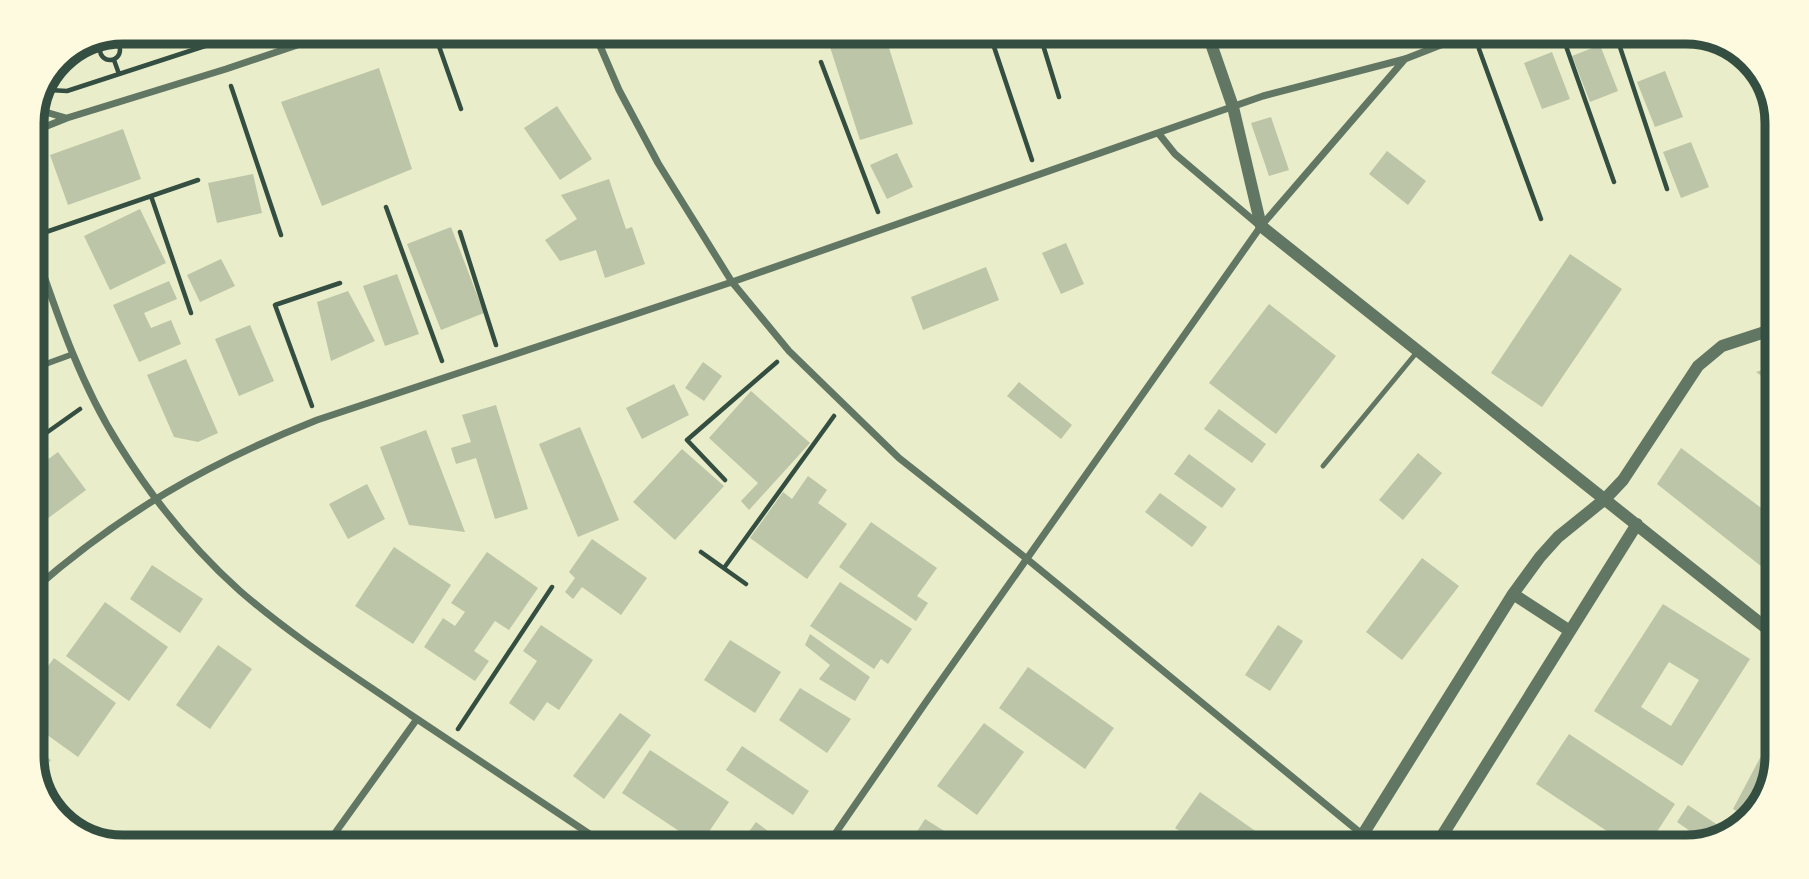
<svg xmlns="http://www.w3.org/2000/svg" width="1809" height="879" viewBox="0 0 1809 879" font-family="Overpass,sans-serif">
  <rect width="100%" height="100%" fill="#e9edc9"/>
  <path fill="#bcc5a7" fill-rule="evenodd" d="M 879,32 L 884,32 L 913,124 L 860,140 L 830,47 Z
    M 1600,45 L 1618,91 L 1590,102 L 1572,56 Z
    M 1552,52 L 1570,99 L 1542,109 L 1524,63 Z
    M 379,68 L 412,169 L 322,206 L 281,102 Z
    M 1665,71 L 1683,117 L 1655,127 L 1637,82 Z
    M 1770,95 L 1777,117 L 1777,125 L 1771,127 L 1761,98 Z
    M 557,106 L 592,159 L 560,180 L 524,128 Z
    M 1271,117 L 1289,170 L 1269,176 L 1251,123 Z
    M 123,129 L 141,179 L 68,205 L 50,155 Z
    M 1691,142 L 1709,187 L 1681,198 L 1663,152 Z
    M 1387,151 L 1426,181 L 1408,205 L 1369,174 Z
    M 897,153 L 913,187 L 887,199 L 870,165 Z
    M 253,174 L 262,213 L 217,223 L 208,183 Z
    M 609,179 L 626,229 L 632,227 L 645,264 L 605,278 L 596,250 L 560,261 L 545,240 L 577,219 L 561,195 Z
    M 140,209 L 166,263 L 110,290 L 84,236 Z
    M 451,227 L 484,313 L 441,330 L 407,244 Z
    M 1066,243 L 1084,284 L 1061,294 L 1042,253 Z
    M 1570,254 L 1622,289 L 1542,407 L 1491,373 Z
    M 221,259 L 235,286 L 200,302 L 187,275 Z
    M 986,267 L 999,300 L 923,330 L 911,297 Z
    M 397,274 L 419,334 L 385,346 L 363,286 Z
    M 169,281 L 177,299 L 144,313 L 151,328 L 171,320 L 181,344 L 139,362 L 113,305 Z
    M 348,291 L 375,341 L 331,361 L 317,302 Z
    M 1269,304 L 1336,356 L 1276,434 L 1209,383 Z
    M 250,325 L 274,381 L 239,396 L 215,339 Z
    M 186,359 L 218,433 L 198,442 L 174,437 L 147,375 Z
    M 703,362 L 722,376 L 704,401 L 685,388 Z
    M 1774,366 L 1774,385 L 1756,372 Z
    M 1019,382 L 1072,425 L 1061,439 L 1007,396 Z
    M 674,384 L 689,415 L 642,439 L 626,408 Z
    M 32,389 L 40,411 L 32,413 Z
    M 751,391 L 810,443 L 749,510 L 741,501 L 758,483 L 709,438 Z
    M 496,405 L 528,509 L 495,519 L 476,458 L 456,464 L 451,448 L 471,442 L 462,415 Z
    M 1219,409 L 1266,444 L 1252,463 L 1204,429 Z
    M 580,427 L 619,520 L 578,537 L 539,444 Z
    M 426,430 L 465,532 L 409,525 L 380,447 Z
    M 1681,448 L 1772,516 L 1771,574 L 1657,484 Z
    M 682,449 L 724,486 L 675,540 L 633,502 Z
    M 58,452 L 86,490 L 39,525 L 32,515 L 32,471 Z
    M 1418,453 L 1442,473 L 1403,520 L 1379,500 Z
    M 1189,454 L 1236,489 L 1222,508 L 1174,474 Z
    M 808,476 L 827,490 L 818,503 L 847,524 L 807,579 L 750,538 L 783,492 L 792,499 Z
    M 367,484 L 385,519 L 348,539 L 329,504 Z
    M 1160,493 L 1207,527 L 1192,547 L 1145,512 Z
    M 871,522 L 937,568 L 917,596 L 928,603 L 916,621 L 839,567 Z
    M 592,539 L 647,578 L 621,615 L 582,587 L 573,599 L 565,592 L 575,578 L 569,572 Z
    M 394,547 L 451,585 L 413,644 L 355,606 Z
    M 487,552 L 538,588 L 509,630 L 495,621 L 474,651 L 489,661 L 475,681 L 424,647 L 443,618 L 455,626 L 465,612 L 451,603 Z
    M 1422,558 L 1459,586 L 1402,660 L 1366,632 Z
    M 152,565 L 203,599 L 180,633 L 130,599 Z
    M 840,582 L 912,629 L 888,664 L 881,659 L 874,669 L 810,626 Z
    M 105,602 L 168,647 L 129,701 L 66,656 Z
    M 1663,604 L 1750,659 L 1682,766 L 1594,711 ZM 1669,662 L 1699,680 L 1671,726 L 1641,707 Z
    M 541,625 L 593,660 L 559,710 L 547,702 L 534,721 L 509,703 L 537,661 L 523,651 Z
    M 1278,625 L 1303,641 L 1270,691 L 1245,675 Z
    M 810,634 L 870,677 L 855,701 L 819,679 L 830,665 L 805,645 Z
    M 730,640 L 781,672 L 755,713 L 704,680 Z
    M 218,645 L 252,669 L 210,729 L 176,705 Z
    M 54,658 L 116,703 L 78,757 L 32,724 L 32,688 Z
    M 1028,667 L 1114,728 L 1085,769 L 999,708 Z
    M 800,688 L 851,719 L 827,753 L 779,720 Z
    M 620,713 L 651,735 L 604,799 L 573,776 Z
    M 984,723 L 1024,752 L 977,815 L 937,786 Z
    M 1569,734 L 1675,804 L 1647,847 L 1631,847 L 1536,784 Z
    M 1769,741 L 1768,796 L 1749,818 L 1733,809 Z
    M 742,746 L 809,791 L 793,815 L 726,770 Z
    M 32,747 L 51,760 L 37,779 L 32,762 Z
    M 650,750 L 729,802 L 700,845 L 622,793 Z
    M 1200,792 L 1278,847 L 1203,847 L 1175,828 Z
    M 1688,805 L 1731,834 L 1683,847 L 1693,833 L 1677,822 Z
    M 925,819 L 970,847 L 892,847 L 903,831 L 913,838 Z
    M 756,822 L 777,838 L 770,847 L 716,847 L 728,831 L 742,841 Z"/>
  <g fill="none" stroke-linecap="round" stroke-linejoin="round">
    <path stroke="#344e41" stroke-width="4.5" d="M 434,32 L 461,109
      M 989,32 L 1032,160
      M 1039,32 L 1059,97
      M 1561,32 L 1614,182
      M 1615,32 L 1667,189
      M100 50a10 10 0 1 1 20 0a10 10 0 1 1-20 0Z
      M 1479,49 L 1541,219
      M 114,60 L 119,74
      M 821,62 L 878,212
      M 46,86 L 49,90 L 67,91 L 248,32
      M 231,86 L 281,235
      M 151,196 L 191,313
      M 386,207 L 442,361
      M 46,232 L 198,180
      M 460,232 L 496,345
      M 312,406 L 275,305 L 340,283
      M 32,443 L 80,409
      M 725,480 L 687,440 L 777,362
      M 701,552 L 746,584
      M 724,568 L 834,416
      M 458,729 L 552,587
      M 1386,837 L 1403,847"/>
    <path stroke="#617663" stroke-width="5" d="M 1323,466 L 1417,352"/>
    <path stroke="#617663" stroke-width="6" d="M 32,369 L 73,354"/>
    <path stroke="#617663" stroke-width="7" d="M 594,32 L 619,90 L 658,163 L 732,282 L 789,351 L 899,458 L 1027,559 L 1363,835
      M 35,109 L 66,118
      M 32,132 L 67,118 L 226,69 L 336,32
      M 1159,134 L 1175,154 L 1260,226
      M 32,241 C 56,311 79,382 119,445 C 152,498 193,549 240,591 C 293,637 353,675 411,715 C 477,759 543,803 609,847
      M 32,591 C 121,513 206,464 317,420 L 732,282 L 1263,96 L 1405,59 L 1474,32
      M 325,847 L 417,719
      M 826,847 L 926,702 L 1261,226 L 1405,59"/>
    <path stroke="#617663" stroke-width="12" d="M 1207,32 L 1233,107 L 1261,226 L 1770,631
      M 1513,594 L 1570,631
      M 1355,847 L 1513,594 L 1540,557 L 1558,537 L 1605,499 L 1623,480 L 1698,366 L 1722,346 L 1774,329
      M 1435,847 L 1637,524"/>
  </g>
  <path d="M0 0H1809V879H0ZM123 44H1686A79 79 0 0 1 1765 123V756A79 79 0 0 1 1686 835H123A79 79 0 0 1 44 756V123A79 79 0 0 1 123 44Z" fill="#fefae0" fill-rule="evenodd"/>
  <path fill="none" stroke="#344e41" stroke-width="9" d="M123 44H1686A79 79 0 0 1 1765 123V756A79 79 0 0 1 1686 835H123A79 79 0 0 1 44 756V123A79 79 0 0 1 123 44Z"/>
</svg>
